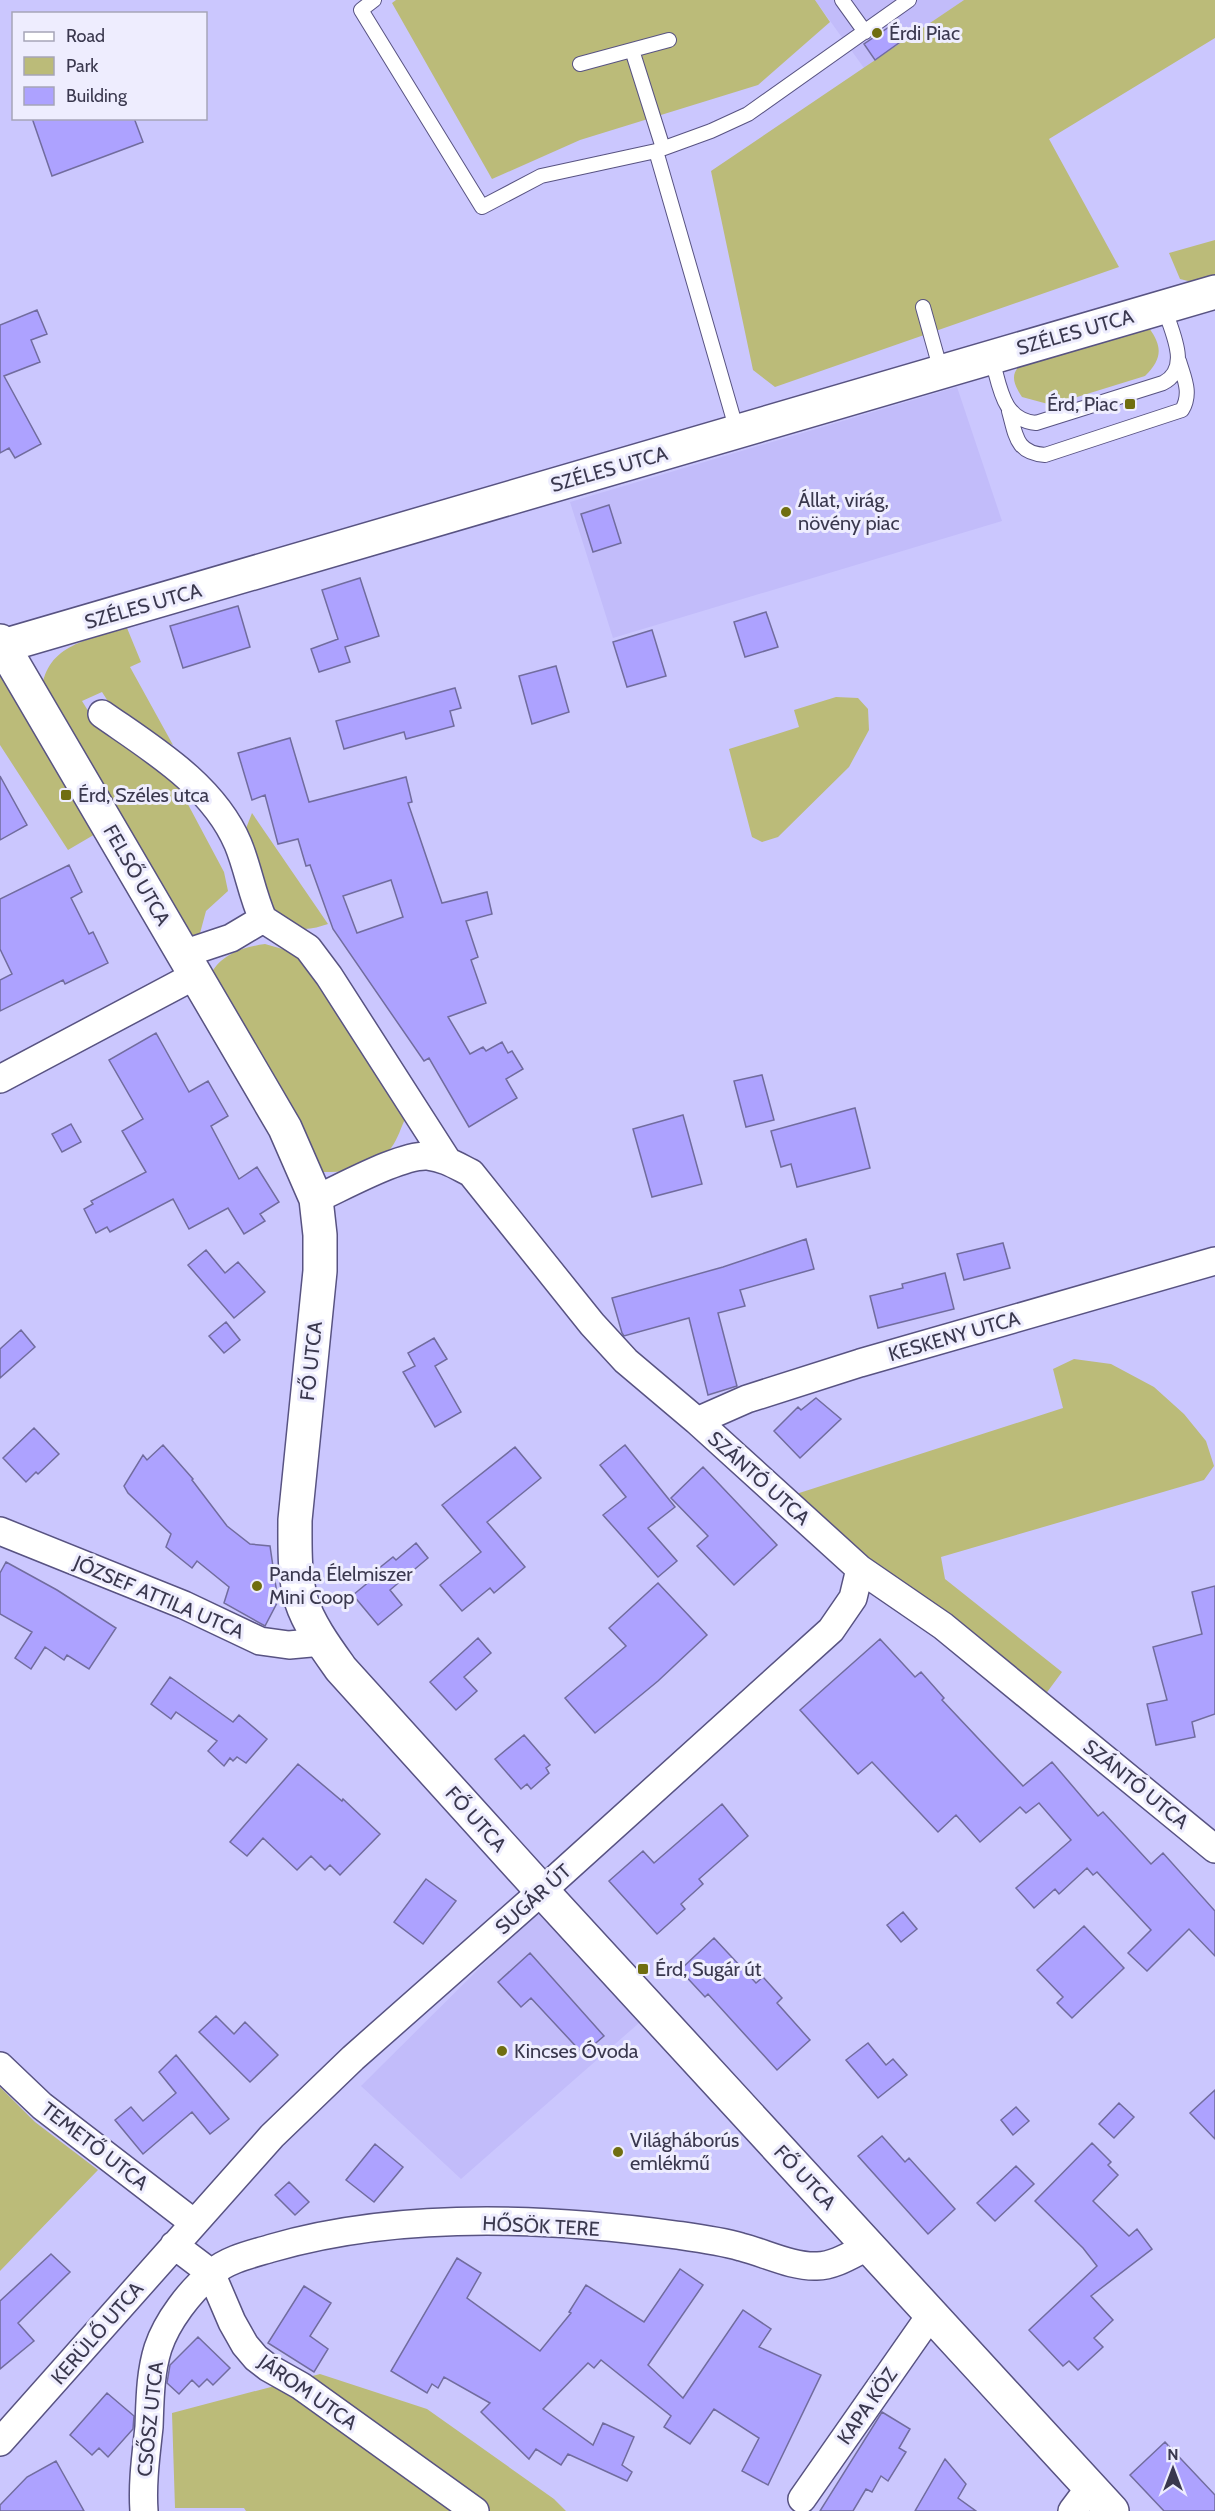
<svg xmlns="http://www.w3.org/2000/svg" width="1215" height="2511" viewBox="0 0 1215 2511" font-family="Cabin,sans-serif">
  <rect width="100%" height="100%" fill="#cbc7fe"/>
  <path fill="#c2bcfa" d="M 815,0 L 964,0 L 864,68 Z
    M 957,387 L 1002,521 L 613,638 L 570,502 Z
    M 538,1910 L 647,2016 L 461,2179 L 361,2086 Z"/>
  <path fill="#bbbb79" d="M 396,0 L 815,0 L 830,22 L 758,85 L 580,140 L 492,179 L 392,3 Z
    M 964,0 L 1215,0 L 1215,38 L 1049,139 L 1119,267 L 775,387 L 753,370 L 711,171 Z
    M 1215,240 L 1215,275 L 1192,282 L 1180,279 L 1169,253 Z
    M 1149,328 C 1163,347 1162,359 1145,376 L 1061,402 L 1048,404 L 1022,397 C 1013,383 1009,373 1024,362 Z
    M 127,628 L 141,662 L 130,667 L 173,745 C 137,728 124,728 102,692 L 82,701 L 95,722 L 175,780 L 224,872 L 228,891 L 206,911 L 199,937 L 191,937 L 42,690 C 46,644 91,639 127,628 Z
    M 0,667 L 97,833 L 68,850 L 0,745 Z
    M 836,697 L 858,698 L 868,709 L 869,730 L 849,767 L 778,837 L 762,842 L 752,837 L 729,749 L 799,727 L 794,710 Z
    M 252,813 L 328,924 C 318,927 307,931 296,928 C 264,917 254,859 245,831 Z
    M 265,944 L 286,950 L 306,964 L 406,1117 C 401,1127 398,1139 391,1148 C 377,1168 345,1173 322,1172 L 211,974 C 221,954 244,947 265,944 Z
    M 1074,1359 L 1111,1364 L 1154,1387 L 1184,1414 L 1206,1441 L 1214,1466 L 1204,1480 L 941,1557 L 945,1579 L 1062,1672 L 1045,1695 L 866,1558 L 793,1495 L 1063,1408 L 1053,1369 Z
    M 0,2087 L 35,2122 L 98,2170 L 0,2271 Z
    M 320,2374 L 427,2409 L 554,2499 L 566,2511 L 246,2511 L 244,2508 L 175,2508 L 172,2413 Z"/>
  <path fill="#ada2ff" stroke="#716c9e" stroke-width="1.5" fill-rule="evenodd" d="M 892,25 L 903,40 L 875,60 L 864,44 Z
    M 32,118 L 134,118 L 143,142 L 52,176 Z
    M 37,310 L 47,334 L 31,340 L 40,362 L 4,376 L 41,444 L 15,458 L 9,448 L 0,453 L 0,325 Z
    M 609,505 L 621,543 L 593,552 L 581,514 Z
    M 360,578 L 379,636 L 345,647 L 350,662 L 319,672 L 311,649 L 338,639 L 322,590 Z
    M 238,606 L 250,647 L 183,668 L 170,626 Z
    M 766,612 L 778,647 L 745,657 L 734,622 Z
    M 652,630 L 666,676 L 627,687 L 613,642 Z
    M 556,666 L 569,712 L 532,724 L 519,676 Z
    M 455,688 L 461,708 L 450,711 L 454,726 L 406,739 L 404,732 L 344,749 L 336,721 Z
    M 290,738 L 309,802 L 406,777 L 412,802 L 408,803 L 442,903 L 487,892 L 492,914 L 466,921 L 478,957 L 471,960 L 486,1003 L 448,1017 L 470,1054 L 483,1047 L 486,1051 L 502,1042 L 508,1053 L 512,1051 L 523,1069 L 506,1079 L 517,1098 L 469,1127 L 429,1058 L 424,1061 L 333,929 L 310,865 L 306,866 L 298,839 L 278,844 L 265,795 L 252,800 L 238,753 ZM 391,880 L 403,917 L 357,933 L 343,896 Z
    M 0,776 L 27,825 L 0,840 Z
    M 69,865 L 82,892 L 71,898 L 89,934 L 93,932 L 108,963 L 65,984 L 63,980 L 0,1011 L 0,980 L 12,974 L 0,949 L 0,899 Z
    M 156,1033 L 189,1092 L 208,1081 L 228,1116 L 211,1126 L 239,1179 L 257,1167 L 279,1202 L 260,1214 L 265,1221 L 244,1234 L 228,1208 L 189,1229 L 173,1199 L 110,1232 L 107,1227 L 96,1233 L 84,1209 L 93,1204 L 91,1201 L 146,1172 L 122,1131 L 143,1119 L 109,1060 Z
    M 762,1075 L 774,1120 L 746,1127 L 734,1081 Z
    M 855,1108 L 870,1168 L 797,1187 L 791,1164 L 781,1167 L 771,1131 Z
    M 683,1115 L 702,1184 L 652,1197 L 633,1129 Z
    M 71,1124 L 81,1142 L 62,1152 L 52,1134 Z
    M 806,1239 L 814,1269 L 740,1290 L 745,1306 L 718,1313 L 737,1386 L 708,1395 L 689,1318 L 624,1336 L 622,1333 L 612,1298 L 723,1267 Z
    M 1003,1243 L 1010,1268 L 964,1280 L 957,1254 Z
    M 206,1250 L 225,1273 L 238,1262 L 265,1292 L 234,1318 L 188,1265 Z
    M 945,1273 L 954,1309 L 878,1328 L 870,1296 L 903,1288 L 902,1284 Z
    M 226,1322 L 240,1340 L 224,1353 L 209,1336 Z
    M 21,1330 L 35,1347 L 0,1378 L 0,1349 Z
    M 434,1338 L 447,1359 L 435,1366 L 461,1412 L 435,1427 L 403,1372 L 415,1366 L 408,1353 Z
    M 816,1398 L 841,1419 L 800,1458 L 774,1431 L 798,1407 L 801,1410 Z
    M 34,1428 L 59,1454 L 38,1474 L 36,1472 L 26,1482 L 3,1458 Z
    M 163,1445 L 193,1479 L 192,1480 L 227,1526 L 250,1544 L 270,1546 L 278,1601 L 265,1626 L 224,1603 L 229,1587 L 197,1561 L 192,1568 L 166,1547 L 171,1534 L 128,1493 L 124,1486 L 143,1455 L 147,1460 Z
    M 625,1445 L 675,1507 L 648,1528 L 677,1561 L 658,1577 L 603,1515 L 626,1497 L 600,1465 Z
    M 515,1447 L 541,1478 L 487,1522 L 525,1567 L 494,1593 L 490,1588 L 462,1611 L 440,1585 L 481,1552 L 442,1505 Z
    M 703,1467 L 777,1545 L 734,1585 L 697,1546 L 708,1536 L 671,1498 Z
    M 416,1543 L 428,1558 L 390,1590 L 402,1605 L 378,1625 L 353,1595 L 376,1576 L 373,1573 L 393,1557 L 396,1560 Z
    M 6,1562 L 57,1590 L 116,1628 L 89,1669 L 67,1655 L 64,1660 L 45,1647 L 31,1669 L 15,1658 L 32,1632 L 0,1614 L 0,1573 Z
    M 658,1583 L 707,1635 L 658,1681 L 595,1733 L 565,1698 L 626,1646 L 609,1628 Z
    M 1215,1586 L 1215,1714 L 1192,1722 L 1195,1737 L 1156,1745 L 1147,1704 L 1167,1700 L 1153,1647 L 1202,1634 L 1192,1592 Z
    M 478,1638 L 491,1653 L 464,1677 L 477,1691 L 456,1710 L 430,1682 Z
    M 880,1639 L 915,1677 L 921,1672 L 944,1698 L 942,1700 L 1023,1786 L 1052,1762 L 1098,1816 L 1103,1812 L 1151,1864 L 1163,1853 L 1215,1911 L 1215,1956 L 1189,1929 L 1147,1971 L 1128,1953 L 1151,1930 L 1097,1872 L 1093,1875 L 1087,1868 L 1059,1894 L 1055,1889 L 1034,1908 L 1016,1888 L 1071,1840 L 1039,1803 L 1026,1813 L 1020,1807 L 980,1842 L 956,1815 L 938,1832 L 872,1762 L 858,1774 L 800,1710 Z
    M 170,1677 L 233,1722 L 239,1715 L 267,1739 L 246,1763 L 237,1757 L 233,1761 L 230,1758 L 224,1766 L 208,1751 L 217,1741 L 176,1712 L 171,1719 L 151,1704 Z
    M 524,1735 L 550,1765 L 546,1768 L 549,1773 L 531,1789 L 527,1784 L 521,1789 L 495,1759 Z
    M 298,1764 L 342,1801 L 343,1799 L 380,1834 L 340,1875 L 330,1865 L 325,1870 L 311,1856 L 297,1870 L 263,1838 L 247,1856 L 230,1842 Z
    M 722,1804 L 748,1836 L 699,1879 L 703,1884 L 681,1904 L 685,1909 L 657,1934 L 609,1881 L 643,1851 L 654,1863 Z
    M 426,1879 L 456,1901 L 423,1944 L 394,1922 Z
    M 903,1912 L 917,1929 L 901,1942 L 887,1925 Z
    M 1084,1926 L 1124,1968 L 1072,2018 L 1057,2003 L 1063,1997 L 1037,1970 Z
    M 714,1938 L 756,1983 L 763,1977 L 782,1998 L 777,2003 L 810,2040 L 777,2070 L 708,1994 L 705,1997 L 680,1970 Z
    M 530,1953 L 604,2036 L 583,2054 L 531,1998 L 521,2007 L 498,1982 Z
    M 216,2016 L 234,2034 L 245,2022 L 278,2055 L 250,2082 L 199,2032 Z
    M 868,2043 L 886,2065 L 893,2059 L 907,2075 L 878,2098 L 846,2060 Z
    M 176,2055 L 229,2119 L 210,2134 L 192,2112 L 143,2154 L 115,2120 L 131,2107 L 143,2121 L 176,2093 L 159,2072 Z
    M 1215,2090 L 1215,2139 L 1190,2113 Z
    M 1119,2103 L 1134,2117 L 1114,2138 L 1099,2124 Z
    M 1016,2107 L 1029,2121 L 1013,2135 L 1001,2120 Z
    M 882,2136 L 905,2162 L 909,2158 L 955,2209 L 928,2234 L 858,2156 Z
    M 1092,2143 L 1111,2162 L 1108,2165 L 1118,2175 L 1093,2201 L 1129,2236 L 1137,2229 L 1152,2249 L 1091,2296 L 1113,2320 L 1094,2338 L 1103,2347 L 1078,2370 L 1069,2361 L 1063,2366 L 1029,2330 L 1097,2266 L 1083,2248 L 1035,2201 Z
    M 375,2144 L 403,2167 L 374,2202 L 346,2180 Z
    M 1016,2166 L 1034,2184 L 995,2221 L 977,2203 Z
    M 289,2182 L 309,2202 L 295,2215 L 275,2195 Z
    M 51,2254 L 70,2272 L 18,2323 L 34,2341 L 0,2369 L 0,2301 Z
    M 457,2258 L 481,2273 L 467,2298 L 540,2351 L 571,2313 L 569,2312 L 586,2285 L 644,2322 L 680,2269 L 703,2285 L 648,2365 L 683,2398 L 743,2310 L 771,2329 L 759,2347 L 821,2375 L 768,2485 L 742,2471 L 759,2438 L 714,2409 L 690,2444 L 664,2427 L 671,2416 L 601,2360 L 594,2368 L 588,2363 L 543,2409 L 593,2445 L 603,2423 L 634,2437 L 622,2465 L 632,2472 L 627,2481 L 568,2454 L 561,2465 L 536,2449 L 529,2459 L 481,2412 L 490,2403 L 444,2377 L 438,2388 L 432,2384 L 427,2393 L 391,2371 Z
    M 304,2286 L 331,2303 L 310,2336 L 328,2349 L 314,2372 L 268,2343 Z
    M 198,2337 L 230,2368 L 213,2385 L 207,2379 L 199,2387 L 192,2380 L 179,2394 L 167,2383 L 170,2365 Z
    M 107,2393 L 134,2416 L 133,2429 L 108,2457 L 99,2448 L 92,2455 L 70,2435 Z
    M 882,2412 L 910,2429 L 899,2448 L 906,2452 L 888,2481 L 881,2476 L 872,2492 L 866,2489 L 853,2511 L 820,2511 Z
    M 1165,2442 L 1215,2495 L 1215,2511 L 1164,2511 L 1130,2475 Z
    M 945,2459 L 966,2484 L 958,2498 L 976,2511 L 915,2511 Z
    M 56,2461 L 84,2511 L 0,2511 L 0,2505 L 27,2477 Z"/>
  <g fill="none" stroke-linecap="round" stroke-linejoin="round">
    <defs>
      <path id="lane" d="M 374,0 L 361,10 L 482,207 L 541,176 L 656,151 L 711,131 L 748,114 L 909,0
        M 842,0 L 865,32
        M 632,50 L 663,148
        M 580,64 L 669,40
        M 656,151 L 737,431
        M 923,307 L 941,371
        M 991,356 C 1000,384 1001,420 1036,423 L 1163,383 C 1192,368 1171,331 1164,307
        M 1009,411 C 1016,436 1016,453 1045,455 L 1182,410 C 1192,393 1184,378 1179,361"/>
      <path id="street" d="M 102,714 C 152,749 213,785 238,844 C 248,868 252,895 263,919
        M 183,954 L 231,938 L 263,919 L 308,948 L 329,976 L 447,1160
        M 0,1079 L 196,975
        M 316,1199 C 343,1187 402,1154 428,1156 C 445,1158 457,1166 471,1173 L 592,1324 L 626,1361 L 697,1421 L 860,1569 L 943,1626 L 1215,1849
        M 697,1421 L 747,1399 L 860,1363 L 1215,1261
        M 0,1531 L 184,1605 L 260,1641 L 289,1645 L 322,1642
        M 0,2066 L 42,2106 L 194,2223
        M 174,2245 L 211,2273 L 232,2322 L 245,2345 L 256,2358 L 269,2368 L 301,2386 L 475,2511
        M 0,2442 L 272,2136 L 353,2058 L 542,1891 L 831,1630 L 853,1598 L 860,1569
        M 802,2499 L 932,2313
        M 144,2511 C 142,2483 146,2455 149,2427 C 150,2401 150,2373 158,2348 C 167,2321 190,2291 212,2273 C 228,2259 252,2254 272,2248 C 400,2211 545,2217 676,2235 C 697,2238 720,2241 741,2247 C 765,2253 792,2267 817,2266 C 835,2266 854,2253 869,2246
        M 1072,2511 L 1090,2487"/>
      <path id="secondary" d="M 0,641 L 285,1128 L 316,1199 L 320,1235 L 320,1271 L 295,1520 C 295,1546 294,1574 301,1600 C 309,1625 326,1648 341,1669 L 542,1891 L 1112,2511
        M 3,646 L 1215,292"/>
    </defs>
    <use href="#lane" stroke="#585382" stroke-width="16"/>
    <use href="#street" stroke="#585382" stroke-width="30"/>
    <use href="#secondary" stroke="#585382" stroke-width="36"/>
    <use href="#lane" stroke="#fff" stroke-width="14"/>
    <use href="#street" stroke="#fff" stroke-width="27"/>
    <use href="#secondary" stroke="#fff" stroke-width="33"/>
  </g>
  <g fill="#706e10" stroke="#eeedfe" stroke-width="2">
    <circle cx="877" cy="33" r="6"/>
    <rect x="1124" y="398" width="12" height="12" rx="3"/>
    <circle cx="786" cy="512" r="6"/>
    <rect x="60" y="789" width="12" height="12" rx="3"/>
    <circle cx="257" cy="1586" r="6"/>
    <rect x="637" y="1963" width="12" height="12" rx="3"/>
    <circle cx="502" cy="2051" r="6"/>
    <circle cx="618" cy="2152" r="6"/>
  </g>
  <g text-anchor="middle" dominant-baseline="central" stroke-width="6" stroke-linejoin="round" paint-order="stroke">
    <g font-size="20" fill="#3a384e" stroke="#eeedfe" text-anchor="start">
      <text x="889" y="33">Érdi Piac</text>
      <text x="1118" y="404" text-anchor="end">Érd, Piac</text>
      <text x="798" y="500">Állat, virág,<tspan x="798" dy="23">növény piac</tspan></text>
      <text x="78" y="795">Érd, Széles utca</text>
      <text x="269" y="1574">Panda Élelmiszer<tspan x="269" dy="23">Mini Coop</tspan></text>
      <text x="655" y="1969">Érd, Sugár út</text>
      <text x="514" y="2051">Kincses Óvoda</text>
      <text x="630" y="2140">Világháborús<tspan x="630" dy="23">emlékmű</tspan></text>
    </g>
    <g font-size="20" fill="#3a384e" stroke="#eeedfe">
      <text transform="translate(1075 332) rotate(-16)">SZÉLES UTCA</text>
      <text transform="translate(609 469) rotate(-16)">SZÉLES UTCA</text>
      <text transform="translate(143 606) rotate(-16)">SZÉLES UTCA</text>
      <text transform="translate(137 875) rotate(60)">FELSŐ UTCA</text>
      <text transform="translate(954 1336) rotate(-16)">KESKENY UTCA</text>
      <text transform="translate(311 1361) rotate(-84)">FŐ UTCA</text>
      <text transform="translate(759 1478) rotate(42)">SZÁNTÓ UTCA</text>
      <text transform="translate(159 1597) rotate(23)">JÓZSEF ATTILA UTCA</text>
      <text transform="translate(1136 1784) rotate(39)">SZÁNTÓ UTCA</text>
      <text transform="translate(476 1819) rotate(48)">FŐ UTCA</text>
      <text transform="translate(533 1899) rotate(-42)">SUGÁR ÚT</text>
      <text transform="translate(95 2146) rotate(38)">TEMETŐ UTCA</text>
      <text transform="translate(805 2177) rotate(47)">FŐ UTCA</text>
      <text transform="translate(541 2226) rotate(3)">HŐSÖK TERE</text>
      <text transform="translate(97 2333) rotate(-49)">KERÜLŐ UTCA</text>
      <text transform="translate(308 2392) rotate(35)">JÁROM UTCA</text>
      <text transform="translate(867 2406) rotate(-55)">KAPA KÖZ</text>
      <text transform="translate(150 2419) rotate(-84)">CSŐSZ UTCA</text>
    </g>
  </g>
  <rect x="12" y="12" width="195" height="108" fill="#eeedfe" stroke="#a6a5b8" stroke-width="1.5"/>
  <rect x="24" y="32" width="30" height="9" fill="#ffffff" stroke="#a6a5b8" stroke-width="1.5"/>
  <text x="66" y="42" font-size="18" fill="#3a384e">Road</text>
  <rect x="24" y="57" width="30" height="18" fill="#bbbb79" stroke="#a6a5b8" stroke-width="1.5"/>
  <text x="66" y="72" font-size="18" fill="#3a384e">Park</text>
  <rect x="24" y="87" width="30" height="18" fill="#ada2ff" stroke="#a6a5b8" stroke-width="1.5"/>
  <text x="66" y="102" font-size="18" fill="#3a384e">Building</text>
  <g transform="translate(1173 2469)" stroke="#eeedfe" stroke-width="4.5" paint-order="stroke">
  <path d="M0-4.5L10 22L0 15L-10 22Z" fill="#3a384e"/>
  <text y="-9" font-size="16" font-weight="bold" text-anchor="middle" fill="#3a384e">N</text>
  </g>
</svg>
